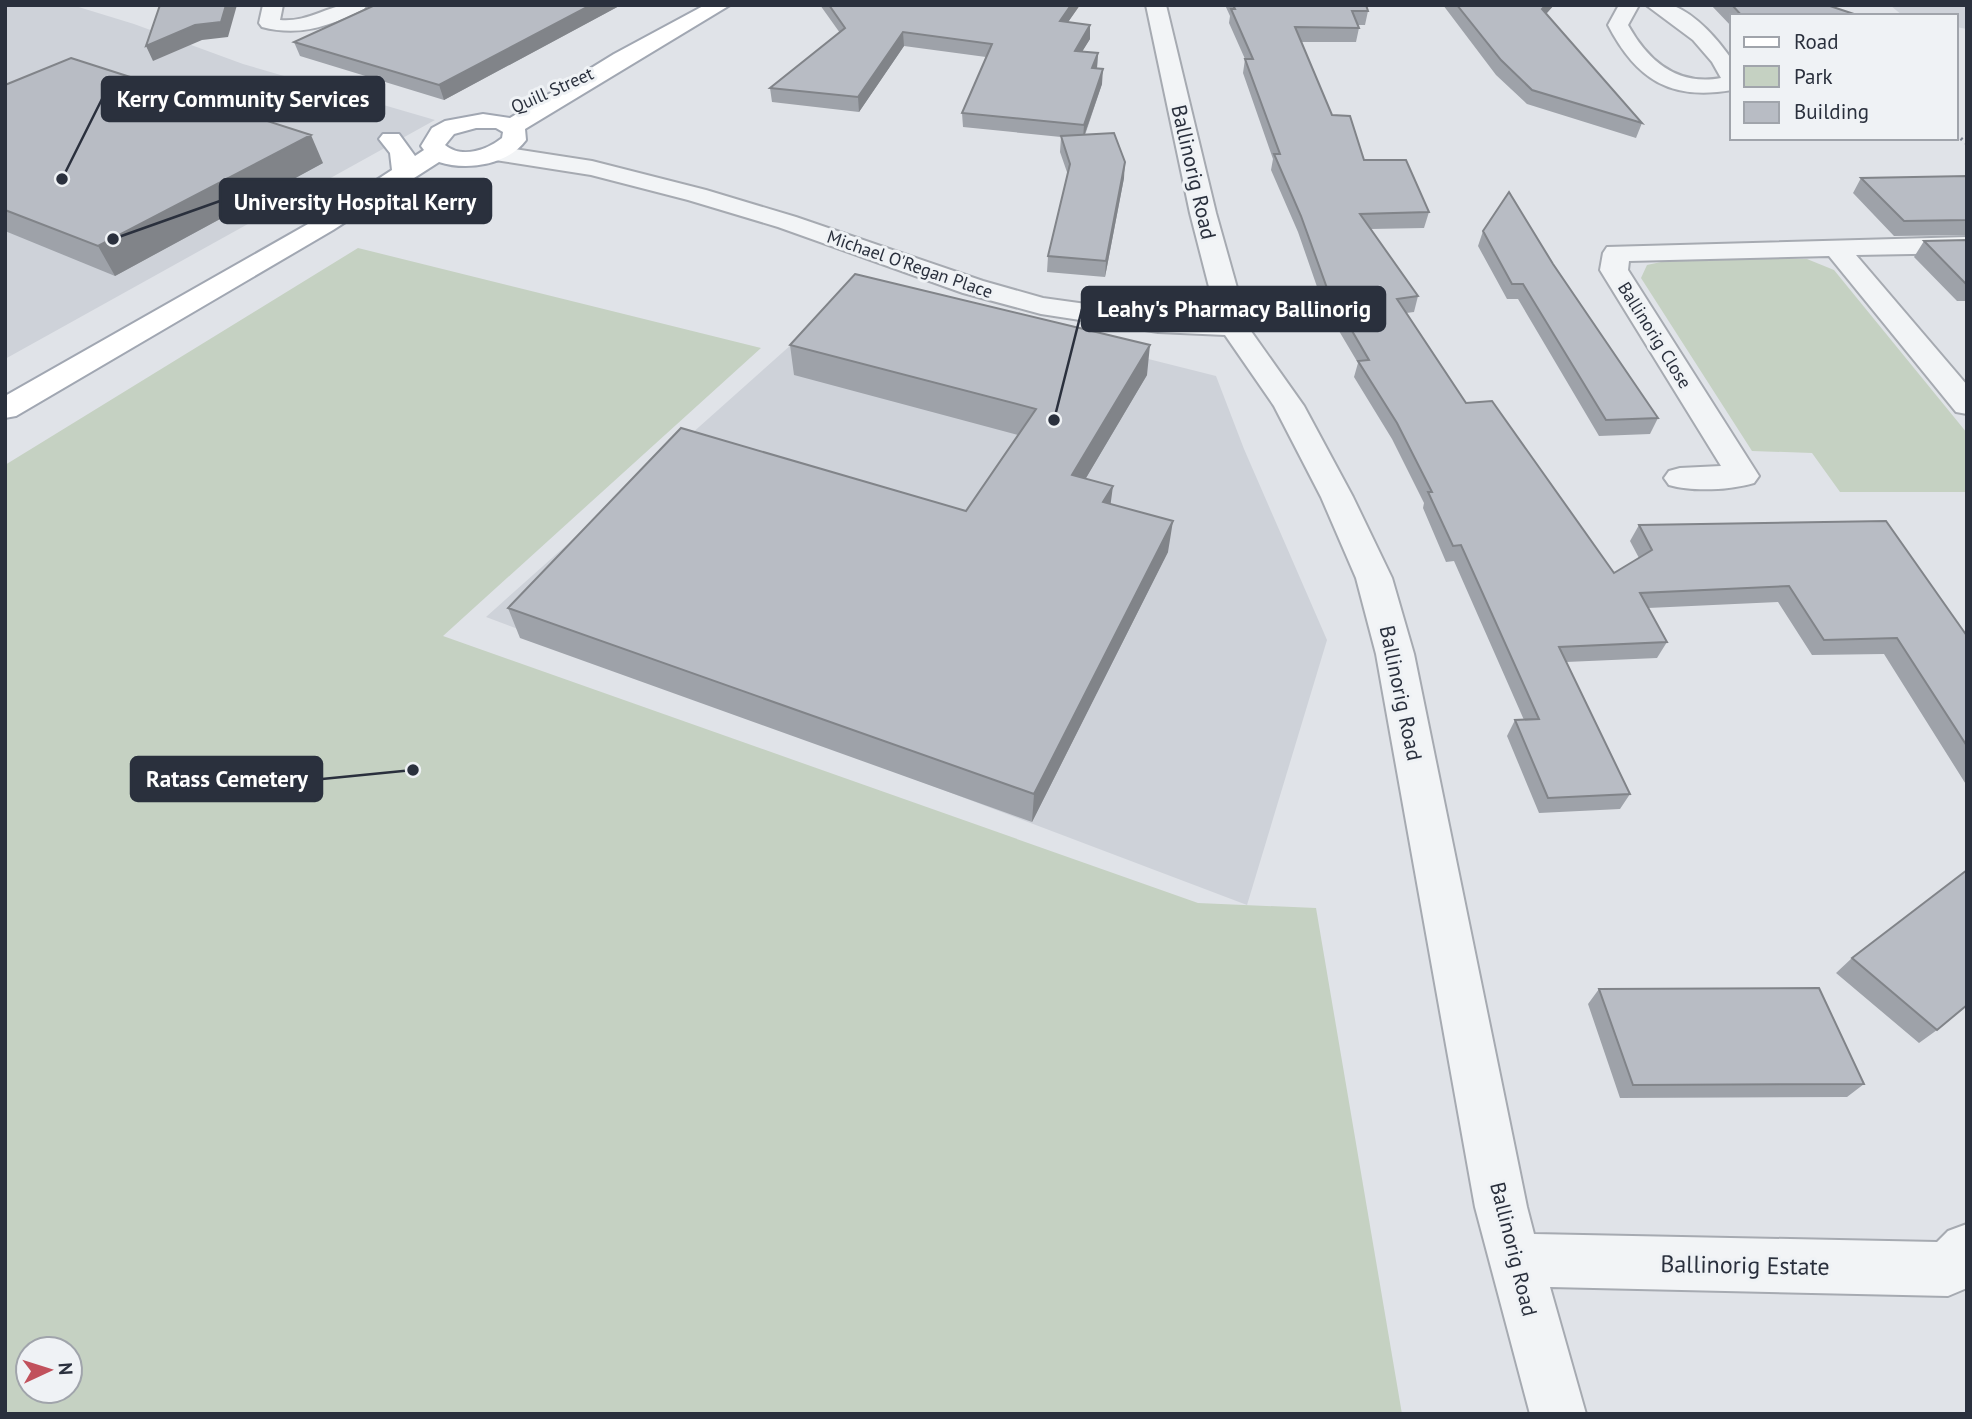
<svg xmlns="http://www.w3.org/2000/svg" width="1972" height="1419" viewBox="0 0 1972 1419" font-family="'PT Sans',sans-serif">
  <rect width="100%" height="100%" fill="#e0e3e8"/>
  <path fill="#ced2d9" d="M 5,5 L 72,5 L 134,24 L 243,64 L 435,120 L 5,359 Z
    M 1890,5 L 1967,5 L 1967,29 L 1956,27 L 1956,16 L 1903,16 Z
    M 857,286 L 1216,376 L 1244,449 L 1327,640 L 1247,905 L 486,617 Z"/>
  <path fill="#c5d1c2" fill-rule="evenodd" d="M 358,248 L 761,348 L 443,636 L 1198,903 L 1316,908 L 1402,1414 L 5,1414 L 5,465 ZM 28,1349 L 70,1349 L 70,1391 L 28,1391 Z
    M 1675,259 L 1807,259 L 1834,270 L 1967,433 L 1967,492 L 1840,492 L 1812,453 L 1752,451 L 1641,278 L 1647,265 Z"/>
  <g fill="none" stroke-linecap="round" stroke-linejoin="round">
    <defs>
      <path id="minor" d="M 263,5 L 283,5 L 280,20 C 303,22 318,12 339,6 C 347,4 358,5 367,5 L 364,9 C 330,26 300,37 262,27 L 259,23 Z
        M 1146,5 L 1166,5 L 1216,213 L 1248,327 L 1304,406 L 1353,497 L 1392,578 L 1414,654 L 1527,1207 L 1534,1234 L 1937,1242 L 1948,1231 L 1967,1224 L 1967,1288 L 1948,1296 L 1550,1287 L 1586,1414 L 1530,1414 L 1475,1207 L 1376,654 L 1356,578 L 1321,497 L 1274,406 L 1225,335 L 1158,332 L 1041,314 L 963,293 L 778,227 L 688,200 L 591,175 L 495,160 L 487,158 L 483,153 L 487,148 L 495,146 L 592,161 L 706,190 L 796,217 L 983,281 L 1043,298 L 1158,314 L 1217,318 L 1190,213 Z
        M 1619,5 L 1639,5 L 1628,25 C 1648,61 1677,86 1721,78 L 1712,62 L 1693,40 L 1646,5 C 1655,5 1667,3 1674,6 C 1697,15 1719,41 1732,60 L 1732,90 C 1670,101 1636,79 1608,25 Z
        M 1967,237 L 1967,253 L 1856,255 L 1967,385 L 1967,414 L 1956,412 L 1829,256 L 1629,261 L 1628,270 L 1759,476 L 1754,483 C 1730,490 1693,492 1669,485 L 1664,478 L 1669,471 L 1680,468 L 1721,466 L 1600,270 L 1603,253 L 1607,247 Z"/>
      <path id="major" d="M 705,5 L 730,5 L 525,129 L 526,140 C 508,165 467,171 439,162 L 333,230 L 16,416 L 5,418 L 5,396 L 315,220 L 392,170 L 390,153 L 379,139 L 383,134 L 399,134 L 415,156 L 424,150 L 421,146 L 432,128 L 445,121 L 483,114 L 510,118 L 614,54 ZM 476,128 L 496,128 L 503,132 L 502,138 C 487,150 462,159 445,145 L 454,134 Z"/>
    </defs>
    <use href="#minor" stroke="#a6aab1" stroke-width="4"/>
    <use href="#major" stroke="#a1a7b2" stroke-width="4"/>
    <use href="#minor" fill="#f2f4f6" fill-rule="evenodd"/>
    <use href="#major" fill="#fff" fill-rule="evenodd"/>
    <path stroke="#7b8290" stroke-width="3.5" stroke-dasharray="2 4.5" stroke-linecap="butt" d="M 1956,134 L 1967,144"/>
  </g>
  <path fill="#9ea2a9" d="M 621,5 L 444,100 L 300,56 L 294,42 Z
    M 820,5 L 1080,5 L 1068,22 L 1090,25 L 1090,39 L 1082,51 L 1098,53 L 1097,69 L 1102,84 L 1085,135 L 1124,178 L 1105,277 L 1047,272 L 1048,256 L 1068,175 L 1060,152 L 1061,137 L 963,127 L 962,113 L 986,57 L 904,46 L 859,112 L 772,102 L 770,88 L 840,33 Z
    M 1225,5 L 1366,5 L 1368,11 L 1365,25 L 1357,25 L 1359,28 L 1356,42 L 1301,42 L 1332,115 L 1364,160 L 1429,212 L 1424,228 L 1371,229 L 1418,296 L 1414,312 L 1406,313 L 1466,403 L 1614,573 L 1639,558 L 1630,541 L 1639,525 L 1967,636 L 1967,786 L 1884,654 L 1812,655 L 1778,602 L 1648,608 L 1667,642 L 1657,658 L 1566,662 L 1630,794 L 1620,809 L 1539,813 L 1507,736 L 1515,720 L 1524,720 L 1454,561 L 1446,562 L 1423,508 L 1424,503 L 1392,439 L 1354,377 L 1358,363 L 1323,304 L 1298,232 L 1271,170 L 1273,159 L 1243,73 L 1245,59 L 1229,23 L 1230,16 Z
    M 1443,5 L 1554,5 L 1546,14 L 1642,123 L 1636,138 L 1527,104 L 1496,75 Z
    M 1711,5 L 1827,5 L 1860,16 L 1732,16 L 1732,27 Z
    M 5,85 L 323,163 L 115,276 L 5,231 Z
    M 1967,176 L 1967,235 L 1894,236 L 1853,193 L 1861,178 Z
    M 1483,231 L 1553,264 L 1658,418 L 1650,434 L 1599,436 L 1518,299 L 1507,299 L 1478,246 Z
    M 1967,240 L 1967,301 L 1957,301 L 1914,257 L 1924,241 Z
    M 790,345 L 1147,375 L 1086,478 L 1111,504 L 1168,552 L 1032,822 L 520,638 L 508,608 L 966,511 L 1018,435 L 794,375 Z
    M 1852,958 L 1937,1030 L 1919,1043 L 1836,973 Z
    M 1599,989 L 1864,1084 L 1847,1097 L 1620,1098 L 1588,1004 Z"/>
  <path fill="#818489" d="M 226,5 L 237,5 L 228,37 L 202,40 L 153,61 L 146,46 L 195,25 Z
    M 591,5 L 621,5 L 444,100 L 439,85 Z
    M 1071,5 L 1080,5 L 1059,35 L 1060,21 Z
    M 1546,5 L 1554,5 L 1538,23 L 1542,9 Z
    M 1090,25 L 1090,39 L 1074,65 L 1075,51 Z
    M 903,32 L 904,46 L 859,112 L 858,97 Z
    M 1098,53 L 1097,67 L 1091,82 L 1092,68 Z
    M 1103,69 L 1102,84 L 1083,139 L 1084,125 Z
    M 311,135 L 323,163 L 115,276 L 98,246 Z
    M 1125,162 L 1124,178 L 1105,277 L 1106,261 Z
    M 1150,345 L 1147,375 L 1070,505 L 1072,475 Z
    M 1113,486 L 1109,516 L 1103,502 Z
    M 1173,521 L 1168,552 L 1032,822 L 1034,794 Z"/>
  <path fill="#b8bcc4" stroke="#818489" stroke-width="2" d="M 160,5 L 226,5 L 221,22 L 195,25 L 146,46 Z
    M 375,5 L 591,5 L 439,85 L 294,42 Z
    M 829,5 L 1071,5 L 1060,21 L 1090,25 L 1075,51 L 1098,53 L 1092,68 L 1103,69 L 1084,125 L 962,113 L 992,44 L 903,32 L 858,97 L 770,88 L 845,28 Z
    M 1233,5 L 1366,5 L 1368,11 L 1352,11 L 1359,28 L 1295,27 L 1332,115 L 1350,116 L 1364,160 L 1406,160 L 1429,212 L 1360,214 L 1418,296 L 1397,299 L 1466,403 L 1492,401 L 1614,573 L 1652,550 L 1639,525 L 1886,521 L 1967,636 L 1967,746 L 1897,638 L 1824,640 L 1789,586 L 1640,593 L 1667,642 L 1559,647 L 1630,794 L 1548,798 L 1515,720 L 1539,719 L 1461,545 L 1453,546 L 1428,492 L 1432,492 L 1397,423 L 1358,361 L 1369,360 L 1327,288 L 1301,216 L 1274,154 L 1280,154 L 1245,59 L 1253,59 L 1231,9 L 1235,9 Z
    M 1457,5 L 1546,5 L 1542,9 L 1642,123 L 1532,90 L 1501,60 Z
    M 1732,5 L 1827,5 L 1860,16 L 1742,16 Z
    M 71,58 L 311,135 L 98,246 L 5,210 L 5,85 Z
    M 1114,133 L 1125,162 L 1106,261 L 1048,256 L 1070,164 L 1061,136 Z
    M 1967,176 L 1967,220 L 1904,221 L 1861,178 Z
    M 1509,192 L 1553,264 L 1658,418 L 1606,420 L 1523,284 L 1512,284 L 1483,231 Z
    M 1967,240 L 1967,285 L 1924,241 Z
    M 855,274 L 1150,345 L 1072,475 L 1113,486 L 1103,502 L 1173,521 L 1034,794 L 508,608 L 681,428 L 966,511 L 1036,409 L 790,345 Z
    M 1967,870 L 1967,1005 L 1937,1030 L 1852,958 Z
    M 1819,988 L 1864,1084 L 1633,1085 L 1599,989 Z"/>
  <g text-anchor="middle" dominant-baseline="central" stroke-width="6" stroke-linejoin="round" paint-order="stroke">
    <g font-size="18" fill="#2a303d" stroke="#eff2f5">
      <text transform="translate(552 90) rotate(-24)">Quill Street</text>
      <text transform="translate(910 264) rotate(19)">Michael O'Regan Place</text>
      <text transform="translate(1655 335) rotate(58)">Ballinorig Close</text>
    </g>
    <g font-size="21" fill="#2a303d" stroke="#eff2f5">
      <text transform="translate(1194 172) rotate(77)">Ballinorig Road</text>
      <text transform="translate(1401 693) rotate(78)">Ballinorig Road</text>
      <text transform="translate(1514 1249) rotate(76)">Ballinorig Road</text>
    </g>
    <g font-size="24" fill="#2a303d" stroke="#eff2f5">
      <text transform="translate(1745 1265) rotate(1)">Ballinorig Estate</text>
    </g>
  </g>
  <path fill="none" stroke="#2a303d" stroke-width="2.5" d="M62 179L102 99M113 239L220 201M1054 420L1082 309M413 770L322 779"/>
  <g fill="#2a303d" stroke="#eff2f5" stroke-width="2.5">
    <circle cx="62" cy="179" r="7"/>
    <circle cx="113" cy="239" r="7"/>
    <circle cx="1054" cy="420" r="7"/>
    <circle cx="413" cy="770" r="7"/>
  </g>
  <g fill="#2a303d" stroke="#2a303d" stroke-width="2.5">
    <rect x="102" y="77" width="282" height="44" rx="7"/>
    <rect x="220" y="179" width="271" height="44" rx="7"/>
    <rect x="1082" y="287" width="303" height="44" rx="7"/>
    <rect x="131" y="757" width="191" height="44" rx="7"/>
  </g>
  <g font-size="23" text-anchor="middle" font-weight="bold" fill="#fff">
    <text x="243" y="107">Kerry Community Services</text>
    <text x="355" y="210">University Hospital Kerry</text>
    <text x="1234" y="317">Leahy's Pharmacy Ballinorig</text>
    <text x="227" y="787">Ratass Cemetery</text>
  </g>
  <rect width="1972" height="1419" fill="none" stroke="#2a303d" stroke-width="14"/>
  <rect x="1730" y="14" width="228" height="126" fill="#eff2f5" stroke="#a0a4ab" stroke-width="2"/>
  <rect x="1744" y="37" width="35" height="10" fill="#ffffff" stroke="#a0a4ab" stroke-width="2"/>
  <text x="1794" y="49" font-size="21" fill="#2a303d">Road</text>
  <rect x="1744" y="66" width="35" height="21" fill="#c5d1c2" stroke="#a0a4ab" stroke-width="2"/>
  <text x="1794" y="84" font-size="21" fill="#2a303d">Park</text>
  <rect x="1744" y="102" width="35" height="21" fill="#b8bcc4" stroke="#a0a4ab" stroke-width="2"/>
  <text x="1794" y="119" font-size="21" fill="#2a303d">Building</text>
  <g transform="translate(49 1370) rotate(86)"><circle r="33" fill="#eff2f5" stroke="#a0a4ab" stroke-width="2"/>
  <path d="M0-5L12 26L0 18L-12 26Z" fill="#c1515c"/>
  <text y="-10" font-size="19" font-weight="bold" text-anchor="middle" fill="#2a303d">N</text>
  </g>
</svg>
